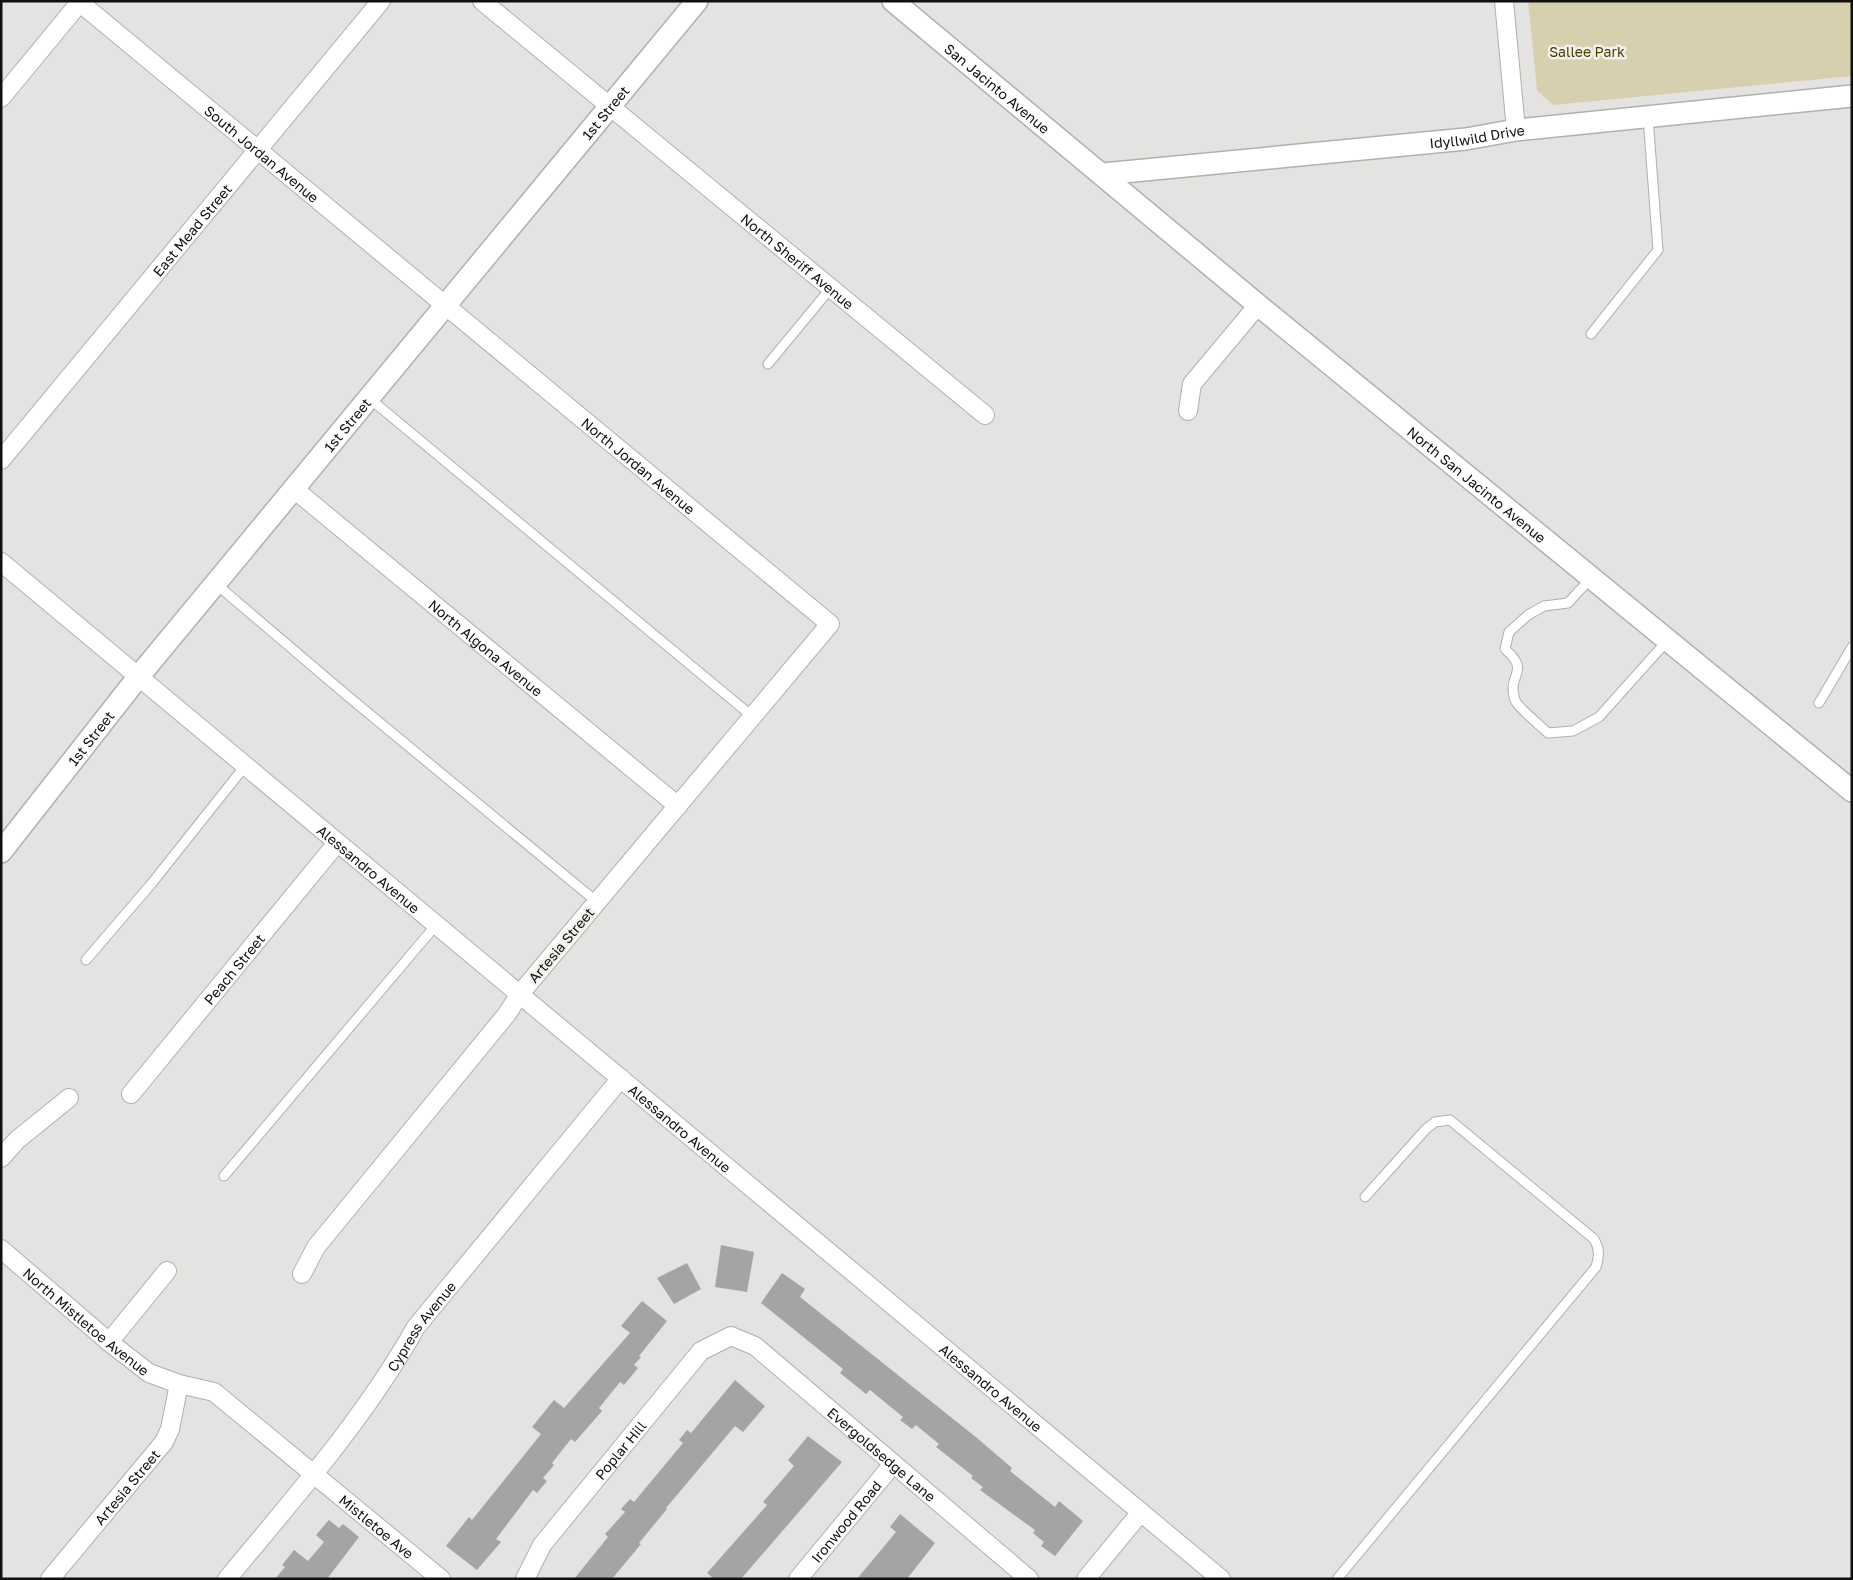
<svg xmlns="http://www.w3.org/2000/svg" width="1853" height="1580" viewBox="0 0 1853 1580" font-family="'Golos Text',sans-serif">
  <rect width="100%" height="100%" fill="#e4e3e1"/>
  <path fill="#d7d0af" d="M 1528,1 L 1852,1 L 1852,76 L 1553,105 L 1537,90 Z"/>
  <path fill="#a2a4a6" d="M 721,1245 L 754,1252 L 747,1292 L 715,1287 Z
    M 687,1263 L 701,1289 L 674,1304 L 657,1278 Z
    M 782,1273 L 805,1289 L 800,1297 L 977,1438 L 1012,1468 L 1010,1471 L 1055,1507 L 1059,1501 L 1083,1521 L 1055,1556 L 1041,1546 L 1044,1542 L 1033,1533 L 1035,1530 L 980,1490 L 983,1487 L 971,1478 L 973,1476 L 936,1447 L 939,1444 L 916,1425 L 912,1429 L 900,1420 L 903,1417 L 870,1390 L 866,1394 L 840,1373 L 843,1369 L 761,1303 Z
    M 642,1301 L 667,1321 L 639,1356 L 641,1357 L 634,1365 L 638,1368 L 624,1385 L 620,1382 L 599,1408 L 602,1411 L 575,1442 L 571,1439 L 552,1463 L 554,1465 L 543,1478 L 547,1481 L 537,1493 L 533,1490 L 496,1539 L 501,1542 L 477,1570 L 446,1546 L 469,1517 L 472,1520 L 541,1434 L 532,1427 L 554,1400 L 564,1408 L 630,1333 L 621,1326 Z
    M 735,1380 L 765,1406 L 743,1432 L 735,1426 L 666,1508 L 667,1509 L 639,1543 L 641,1544 L 612,1579 L 574,1579 L 608,1537 L 605,1534 L 625,1512 L 621,1509 L 630,1499 L 634,1502 L 683,1443 L 679,1440 L 687,1430 L 691,1433 Z
    M 808,1436 L 842,1462 L 741,1579 L 714,1579 L 707,1573 L 767,1505 L 763,1502 L 794,1466 L 788,1460 Z
    M 900,1514 L 935,1543 L 907,1579 L 857,1579 L 896,1532 L 890,1527 Z
    M 329,1520 L 339,1528 L 343,1524 L 359,1537 L 327,1579 L 275,1579 L 285,1567 L 282,1565 L 294,1550 L 308,1561 L 324,1542 L 316,1535 Z"/>
  <g fill="none" stroke-linecap="round" stroke-linejoin="round">
    <defs>
      <path id="service" d="M 1591,334 L 1658,250 L 1648,117
        M 768,364 L 830,289
        M 369,398 L 753,717
        M 1591,578 L 1568,603 L 1544,606 L 1528,615 L 1509,632 L 1505,649 C 1532,673 1506,673 1515,700 C 1517,707 1541,726 1548,733 L 1573,731 L 1599,717 L 1667,641
        M 216,584 L 350,698 L 597,902
        M 1819,703 L 1852,647
        M 86,960 L 152,883 L 245,766
        M 224,1176 L 436,925
        M 1337,1579 L 1596,1267 C 1599,1256 1600,1249 1594,1239 L 1450,1120 L 1435,1122 L 1426,1129 L 1365,1197"/>
      <g id="minor">
        <path id="s1" d="M 78,1 L 830,624 L 519,995 L 507,1014 L 316,1247 L 302,1274"/>
        <path id="s2" d="M 482,1 L 985,415"/>
        <path d="M 1504,1 L 1516,130"/>
        <path d="M 1,98 L 81,1"/>
        <path d="M 1188,411 L 1192,384 L 1258,305"/>
        <path id="s3" d="M 1,460 L 381,1"/>
        <path id="s4" d="M 294,489 L 678,806"/>
        <path id="s5" d="M 1,562 L 1221,1579"/>
        <path id="s6" d="M 131,1094 L 337,843"/>
        <path d="M 1,1158 L 17,1140 L 69,1098"/>
        <path id="s7" d="M 1,1249 L 109,1342 L 149,1373 L 179,1384 L 214,1392 L 441,1579"/>
        <path d="M 109,1342 L 167,1271"/>
        <path id="s8" d="M 50,1579 L 164,1442 L 170,1429 L 179,1384"/>
        <path id="s9" d="M 227,1579 C 294,1498 365,1418 416,1327 L 621,1078"/>
        <path id="s10" d="M 525,1579 L 542,1545 L 701,1351 L 731,1336 L 755,1346 L 1029,1579"/>
        <path id="s11" d="M 798,1579 L 893,1464"/>
        <path d="M 1086,1579 L 1141,1512"/>
      </g>
      <g id="tertiary">
        <path id="s12" d="M 893,1 L 1258,305 L 1852,791"/>
        <path id="s13" d="M 1103,174 L 1466,139 L 1516,130 L 1852,96"/>
        <path id="s14" d="M 1,852 L 139,676 L 697,1"/>
      </g>
    </defs>
    <use href="#service" stroke="#b0b0ad" stroke-width="11"/>
    <use href="#minor" stroke="#b0b0ad" stroke-width="20"/>
    <use href="#tertiary" stroke="#b0b0ad" stroke-width="24"/>
    <use href="#service" stroke="#fff" stroke-width="9"/>
    <use href="#minor" stroke="#fff" stroke-width="18"/>
    <use href="#tertiary" stroke="#fff" stroke-width="21"/>
  </g>
  <g text-anchor="middle" dominant-baseline="central" stroke-width="5" stroke-linejoin="round" paint-order="stroke">
    <g font-size="14" fill="#4c3f00" stroke="#f1f1ee">
      <text x="1587" y="51">Sallee Park</text>
    </g>
    <g font-size="14" fill="#10100f" stroke="#f1f1ee">
      <text stroke="none"><textPath href="#s12" startOffset="136">San Jacinto Avenue</textPath></text>
      <text stroke="none"><textPath href="#s14" startOffset="955">1st Street</textPath></text>
      <text stroke="none"><textPath href="#s13" startOffset="376">Idyllwild Drive</textPath></text>
      <text stroke="none"><textPath href="#s1" startOffset="239">South Jordan Avenue</textPath></text>
      <text stroke="none"><textPath href="#s3" startOffset="299">East Mead Street</textPath></text>
      <text stroke="none"><textPath href="#s2" startOffset="409">North Sheriff Avenue</textPath></text>
      <text stroke="none"><textPath href="#s14" startOffset="550">1st Street</textPath></text>
      <text stroke="none"><textPath href="#s1" startOffset="728">North Jordan Avenue</textPath></text>
      <text stroke="none"><textPath href="#s12" startOffset="758">North San Jacinto Avenue</textPath></text>
      <text stroke="none"><textPath href="#s4" startOffset="249">North Algona Avenue</textPath></text>
      <text stroke="none"><textPath href="#s14" startOffset="145">1st Street</textPath></text>
      <text stroke="none"><textPath href="#s5" startOffset="479">Alessandro Avenue</textPath></text>
      <text transform="translate(561 945) rotate(-50)">Artesia Street</text>
      <text stroke="none"><textPath href="#s6" startOffset="162">Peach Street</textPath></text>
      <text stroke="none"><textPath href="#s5" startOffset="884">Alessandro Avenue</textPath></text>
      <text stroke="none"><textPath href="#s7" startOffset="112">North Mistletoe Avenue</textPath></text>
      <text stroke="none"><textPath href="#s9" startOffset="319">Cypress Avenue</textPath></text>
      <text stroke="none"><textPath href="#s5" startOffset="1289">Alessandro Avenue</textPath></text>
      <text stroke="none"><textPath href="#s10" startOffset="161">Poplar Hill</textPath></text>
      <text stroke="none"><textPath href="#s10" startOffset="515">Evergoldsedge Lane</textPath></text>
      <text stroke="none"><textPath href="#s8" startOffset="120">Artesia Street</textPath></text>
      <text stroke="none"><textPath href="#s11" startOffset="75">Ironwood Road</textPath></text>
      <text stroke="none"><textPath href="#s7" startOffset="472">Mistletoe Ave</textPath></text>
    </g>
  </g>
  <rect width="1853" height="1580" fill="none" stroke="#10100f" stroke-width="5"/>
</svg>
